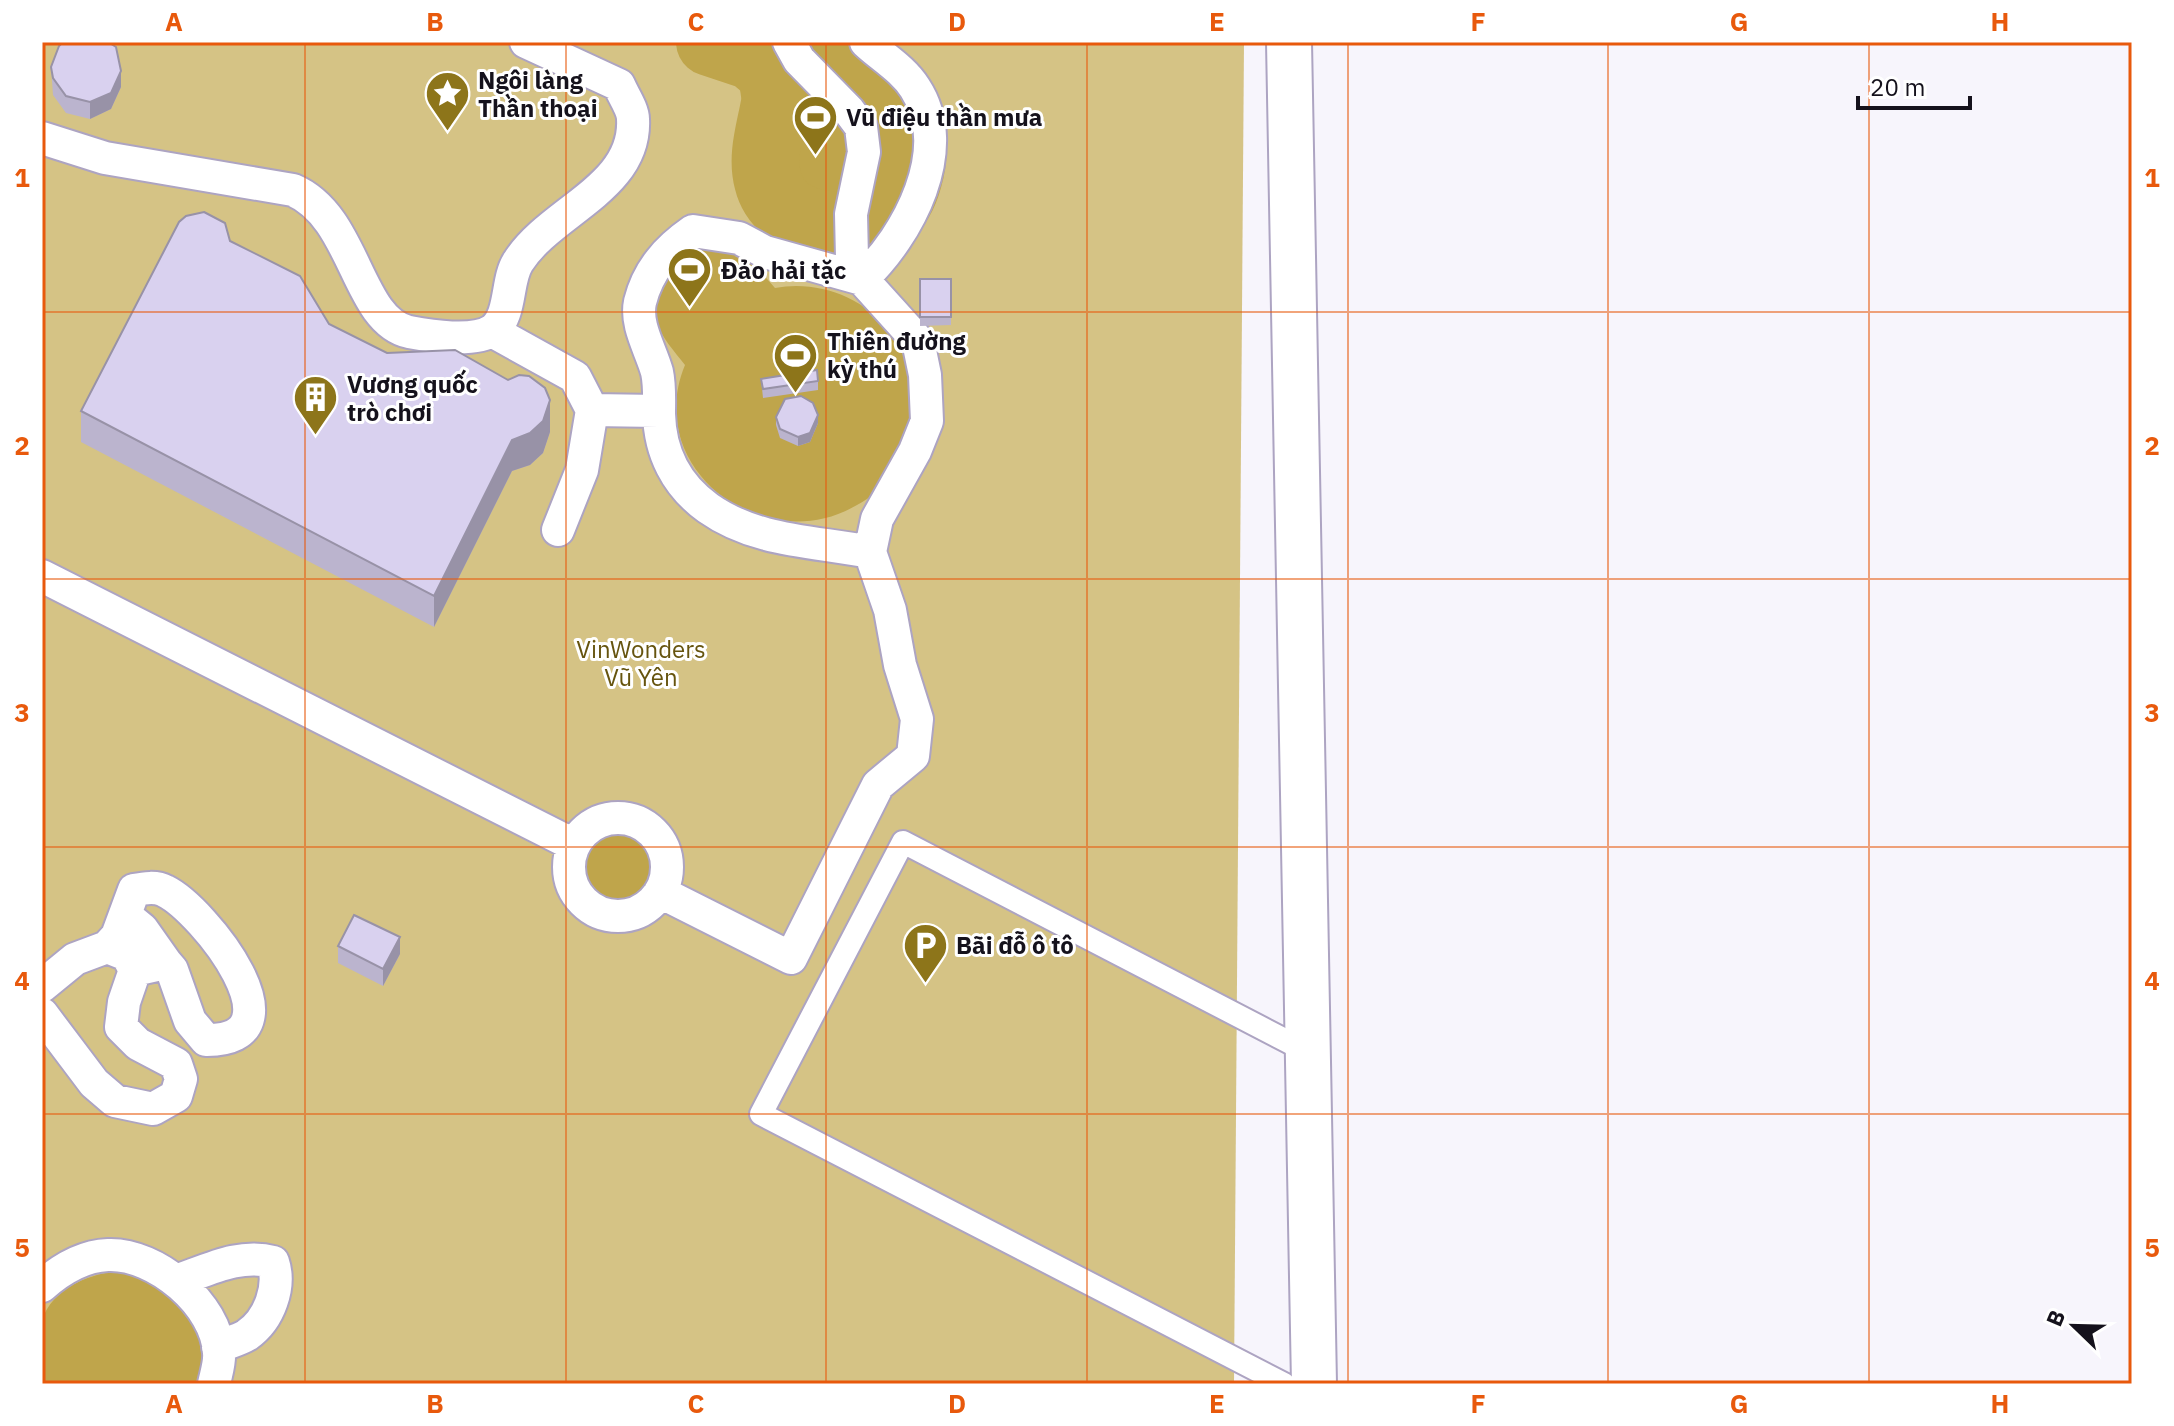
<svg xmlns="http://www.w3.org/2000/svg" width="2174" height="1426" viewBox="0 0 2174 1426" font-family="'IBM Plex Sans',sans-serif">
  <rect width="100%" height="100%" fill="#f7f5fc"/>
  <path fill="#d5c385" d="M 42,42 L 1244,42 L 1234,1384 L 42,1384 Z"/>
  <path fill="#bfa54b" d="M 805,96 L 823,108 L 849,136 C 848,173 842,223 791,204 C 777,152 783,144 805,96 Z
    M 703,248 L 745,254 L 775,288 C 816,280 863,296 888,330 C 914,366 919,398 905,438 C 901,449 898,463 892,473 C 885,486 870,498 857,505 C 764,560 642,469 685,365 C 675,352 661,337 656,321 C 645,289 676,256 703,248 Z
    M585 867a33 33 0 1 1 66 0a33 33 0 1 1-66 0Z
    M 122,1271 C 185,1296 203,1316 205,1384 L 42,1384 C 42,1365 37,1339 42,1321 C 51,1288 93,1272 122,1271 Z"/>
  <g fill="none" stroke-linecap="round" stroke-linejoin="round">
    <path stroke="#bfa54b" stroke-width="68" d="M 710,42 L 752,56 L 771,72 C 773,82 776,93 775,103 C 771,128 761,155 768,181 C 780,230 855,237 891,210 C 906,199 915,160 912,142 C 911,134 903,121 899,115 C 881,91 852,72 830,53 L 822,42"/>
    <defs>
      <path id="service" d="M 1284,1384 L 761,1114 L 903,842 L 1308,1052"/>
      <path id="pedestrian" d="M 866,42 C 882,57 903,69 915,88 C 955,149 908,236 862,279 L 765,252 L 739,238 L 693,231 C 667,249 648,270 640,302 C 635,325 651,350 657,372 C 660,386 659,400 659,414 C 660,452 676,485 708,508 C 756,542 814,541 870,552
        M 42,138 L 105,158 L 293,190 C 356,217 356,320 409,332 C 430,336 474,343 493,330 C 512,315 506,280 518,262 C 550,211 637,188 633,119 C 633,109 623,95 619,85 L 526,42
        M 492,331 L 575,377 L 592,410 L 582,470 L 558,530
        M 592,410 L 659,411
        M 42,576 L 574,845
        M569 867a49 49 0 1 1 98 0a49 49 0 1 1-98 0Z
        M 660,892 L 791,958 L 878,785 L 913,756 L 917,719 L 900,665 L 890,610 L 870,552 L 877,519 L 915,451 L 927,421 L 925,375 L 918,341 L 862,279 L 852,258 L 851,214 L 864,152 L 861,127 L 849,111 L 799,60 L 789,42
        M 125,915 L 142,929 L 166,963
        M 107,947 L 117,936 L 134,890 C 144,888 156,886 165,891 C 204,910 307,1041 206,1040 L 190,1021 L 172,970 L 166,963 L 135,970
        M 42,986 L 75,959 L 107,947 L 127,955 L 135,970 L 124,1002 L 121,1027 L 138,1044 L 176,1064 L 181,1079 L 176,1096 L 153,1109 L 115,1101 L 94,1083 L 42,1014
        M 179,1280 C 210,1269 241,1253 273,1262 C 281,1286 270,1319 247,1335 C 239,1340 227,1343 218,1347
        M 42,1286 C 60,1270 83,1256 108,1255 C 156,1253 217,1305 219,1353 C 220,1363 216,1374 214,1384"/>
      <path id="minor" d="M 1289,42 L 1314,1384"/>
    </defs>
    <use href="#service" stroke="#ada4c2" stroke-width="26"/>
    <use href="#pedestrian" stroke="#ada4c2" stroke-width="36"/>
    <use href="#minor" stroke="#ada4c2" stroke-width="48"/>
    <use href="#service" stroke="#fff" stroke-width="22"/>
    <use href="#pedestrian" stroke="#fff" stroke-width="32"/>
    <use href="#minor" stroke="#fff" stroke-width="44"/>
  </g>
  <path fill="#bbb4ce" d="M 51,67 L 121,87 L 111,109 L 90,119 L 66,113 L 53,95 Z
    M 230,241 L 329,324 L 387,353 L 508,380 L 550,432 L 543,453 L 530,465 L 512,471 L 434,627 L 81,442 L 81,411 Z
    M 920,279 L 951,279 L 951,325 L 920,326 Z
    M 761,379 L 818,381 L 818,390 L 763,398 Z
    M 776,417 L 818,423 L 810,442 L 798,446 L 780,438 L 776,425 Z
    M 338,946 L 400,954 L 383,986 L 338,963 Z"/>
  <path fill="#9892a7" d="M 121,71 L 121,87 L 111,109 L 90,119 L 90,102 Z
    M 550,400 L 550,432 L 543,453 L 530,465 L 512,471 L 434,627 L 434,596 L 512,440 Z
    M 818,415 L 818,423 L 810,442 L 798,446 L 798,437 Z
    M 400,937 L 400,954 L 383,986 L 383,969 Z"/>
  <path fill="#d9d1ef" stroke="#9892a7" stroke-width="2" d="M 63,42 L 108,42 L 116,47 L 121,71 L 111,93 L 90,102 L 66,96 L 53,78 L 51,67 L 59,46 Z
    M 204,212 L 225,223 L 230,241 L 300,276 L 329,324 L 387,353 L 455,350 L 508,380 L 519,375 L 529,376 L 545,388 L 550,400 L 543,421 L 530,433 L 512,440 L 434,596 L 81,411 L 179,222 L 186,216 Z
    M 920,279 L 951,279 L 951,317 L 920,317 Z
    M 817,370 L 818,381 L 763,389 L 761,379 Z
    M 801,396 L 813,403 L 818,415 L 810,433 L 798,437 L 780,429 L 776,417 L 785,399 Z
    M 354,915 L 400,937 L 383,969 L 338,946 Z"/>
  <path fill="none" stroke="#e8590c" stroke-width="2" stroke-opacity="0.55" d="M 305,42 L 305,1384M 566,42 L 566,1384M 826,42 L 826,1384M 1087,42 L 1087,1384M 1348,42 L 1348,1384M 1608,42 L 1608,1384M 1869,42 L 1869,1384M 42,312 L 2132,312M 42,579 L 2132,579M 42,847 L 2132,847M 42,1114 L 2132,1114"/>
  <defs>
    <symbol id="sight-pin" viewBox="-11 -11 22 30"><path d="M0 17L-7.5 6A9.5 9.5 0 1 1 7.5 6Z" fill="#8d751a" stroke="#fff"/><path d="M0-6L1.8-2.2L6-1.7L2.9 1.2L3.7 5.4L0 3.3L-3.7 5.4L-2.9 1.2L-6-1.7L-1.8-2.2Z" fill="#fff"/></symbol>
    <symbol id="stadium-pin" viewBox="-11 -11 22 30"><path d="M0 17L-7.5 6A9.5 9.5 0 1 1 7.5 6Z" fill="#8d751a" stroke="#fff"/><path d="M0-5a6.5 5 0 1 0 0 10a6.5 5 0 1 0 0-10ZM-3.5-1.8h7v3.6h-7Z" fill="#fff"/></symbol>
    <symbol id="building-pin" viewBox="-11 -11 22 30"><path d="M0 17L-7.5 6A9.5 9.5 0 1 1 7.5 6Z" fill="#8d751a" stroke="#fff"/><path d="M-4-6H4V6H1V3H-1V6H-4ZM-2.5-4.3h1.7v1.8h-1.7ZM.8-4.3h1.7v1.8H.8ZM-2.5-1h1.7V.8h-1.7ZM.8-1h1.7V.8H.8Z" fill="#fff"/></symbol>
    <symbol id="parking-pin" viewBox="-11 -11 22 30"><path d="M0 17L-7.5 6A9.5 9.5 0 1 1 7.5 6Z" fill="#8d751a" stroke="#fff"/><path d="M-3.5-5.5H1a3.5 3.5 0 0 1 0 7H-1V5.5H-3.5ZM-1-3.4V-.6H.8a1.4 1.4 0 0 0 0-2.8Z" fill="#fff"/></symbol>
  </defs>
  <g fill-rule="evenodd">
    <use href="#sight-pin" x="422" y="68" width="51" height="69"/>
    <use href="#stadium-pin" x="790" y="92" width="51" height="69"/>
    <use href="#stadium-pin" x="664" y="244" width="51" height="69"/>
    <use href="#stadium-pin" x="770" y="330" width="51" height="69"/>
    <use href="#building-pin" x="290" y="372" width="51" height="69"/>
    <use href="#parking-pin" x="900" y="920" width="51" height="69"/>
  </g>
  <g text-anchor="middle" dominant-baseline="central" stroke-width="6" stroke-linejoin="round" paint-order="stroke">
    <g font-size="24" font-weight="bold" fill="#15121c" stroke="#fff" text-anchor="start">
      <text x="478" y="80">Ngôi làng<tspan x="478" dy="28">Thần thoại</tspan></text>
      <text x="846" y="117">Vũ điệu thần mưa</text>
      <text x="721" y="270">Đảo hải tặc</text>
      <text x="827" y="341">Thiên đường<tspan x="827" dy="28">kỳ thú</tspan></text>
      <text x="347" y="384">Vương quốc<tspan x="347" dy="28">trò chơi</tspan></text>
      <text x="956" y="945">Bãi đỗ ô tô</text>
    </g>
    <g font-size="24" fill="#66540e" stroke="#fff">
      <text x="641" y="649">VinWonders<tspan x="641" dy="28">Vũ Yên</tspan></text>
    </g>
  </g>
  <rect width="2174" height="1426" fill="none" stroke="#ffffff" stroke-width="88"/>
  <g transform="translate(2074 1326) rotate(293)" stroke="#ffffff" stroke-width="6" paint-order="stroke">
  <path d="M0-6L14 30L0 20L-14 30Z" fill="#15121c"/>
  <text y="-12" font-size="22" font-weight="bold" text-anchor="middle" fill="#15121c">B</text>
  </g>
  <path d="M1858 96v12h112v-12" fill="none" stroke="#15121c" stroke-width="4"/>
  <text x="1870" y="96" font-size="24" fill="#15121c" stroke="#ffffff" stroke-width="6" paint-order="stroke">20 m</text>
  <rect x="44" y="44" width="2086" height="1338" fill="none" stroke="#e8590c" stroke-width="3"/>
  <g font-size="26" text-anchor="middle" font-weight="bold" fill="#e8590c">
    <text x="174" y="31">A</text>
    <text x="435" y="31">B</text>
    <text x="696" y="31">C</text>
    <text x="957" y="31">D</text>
    <text x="1217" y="31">E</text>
    <text x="1478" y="31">F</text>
    <text x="1739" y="31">G</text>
    <text x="2000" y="31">H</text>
    <text x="22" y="187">1</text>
    <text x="2152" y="187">1</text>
    <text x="22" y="455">2</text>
    <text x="2152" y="455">2</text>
    <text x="22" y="722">3</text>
    <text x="2152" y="722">3</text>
    <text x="22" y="990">4</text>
    <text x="2152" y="990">4</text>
    <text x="22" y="1257">5</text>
    <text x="2152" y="1257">5</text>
    <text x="174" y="1413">A</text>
    <text x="435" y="1413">B</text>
    <text x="696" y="1413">C</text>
    <text x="957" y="1413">D</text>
    <text x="1217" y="1413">E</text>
    <text x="1478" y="1413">F</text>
    <text x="1739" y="1413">G</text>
    <text x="2000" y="1413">H</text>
  </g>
</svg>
